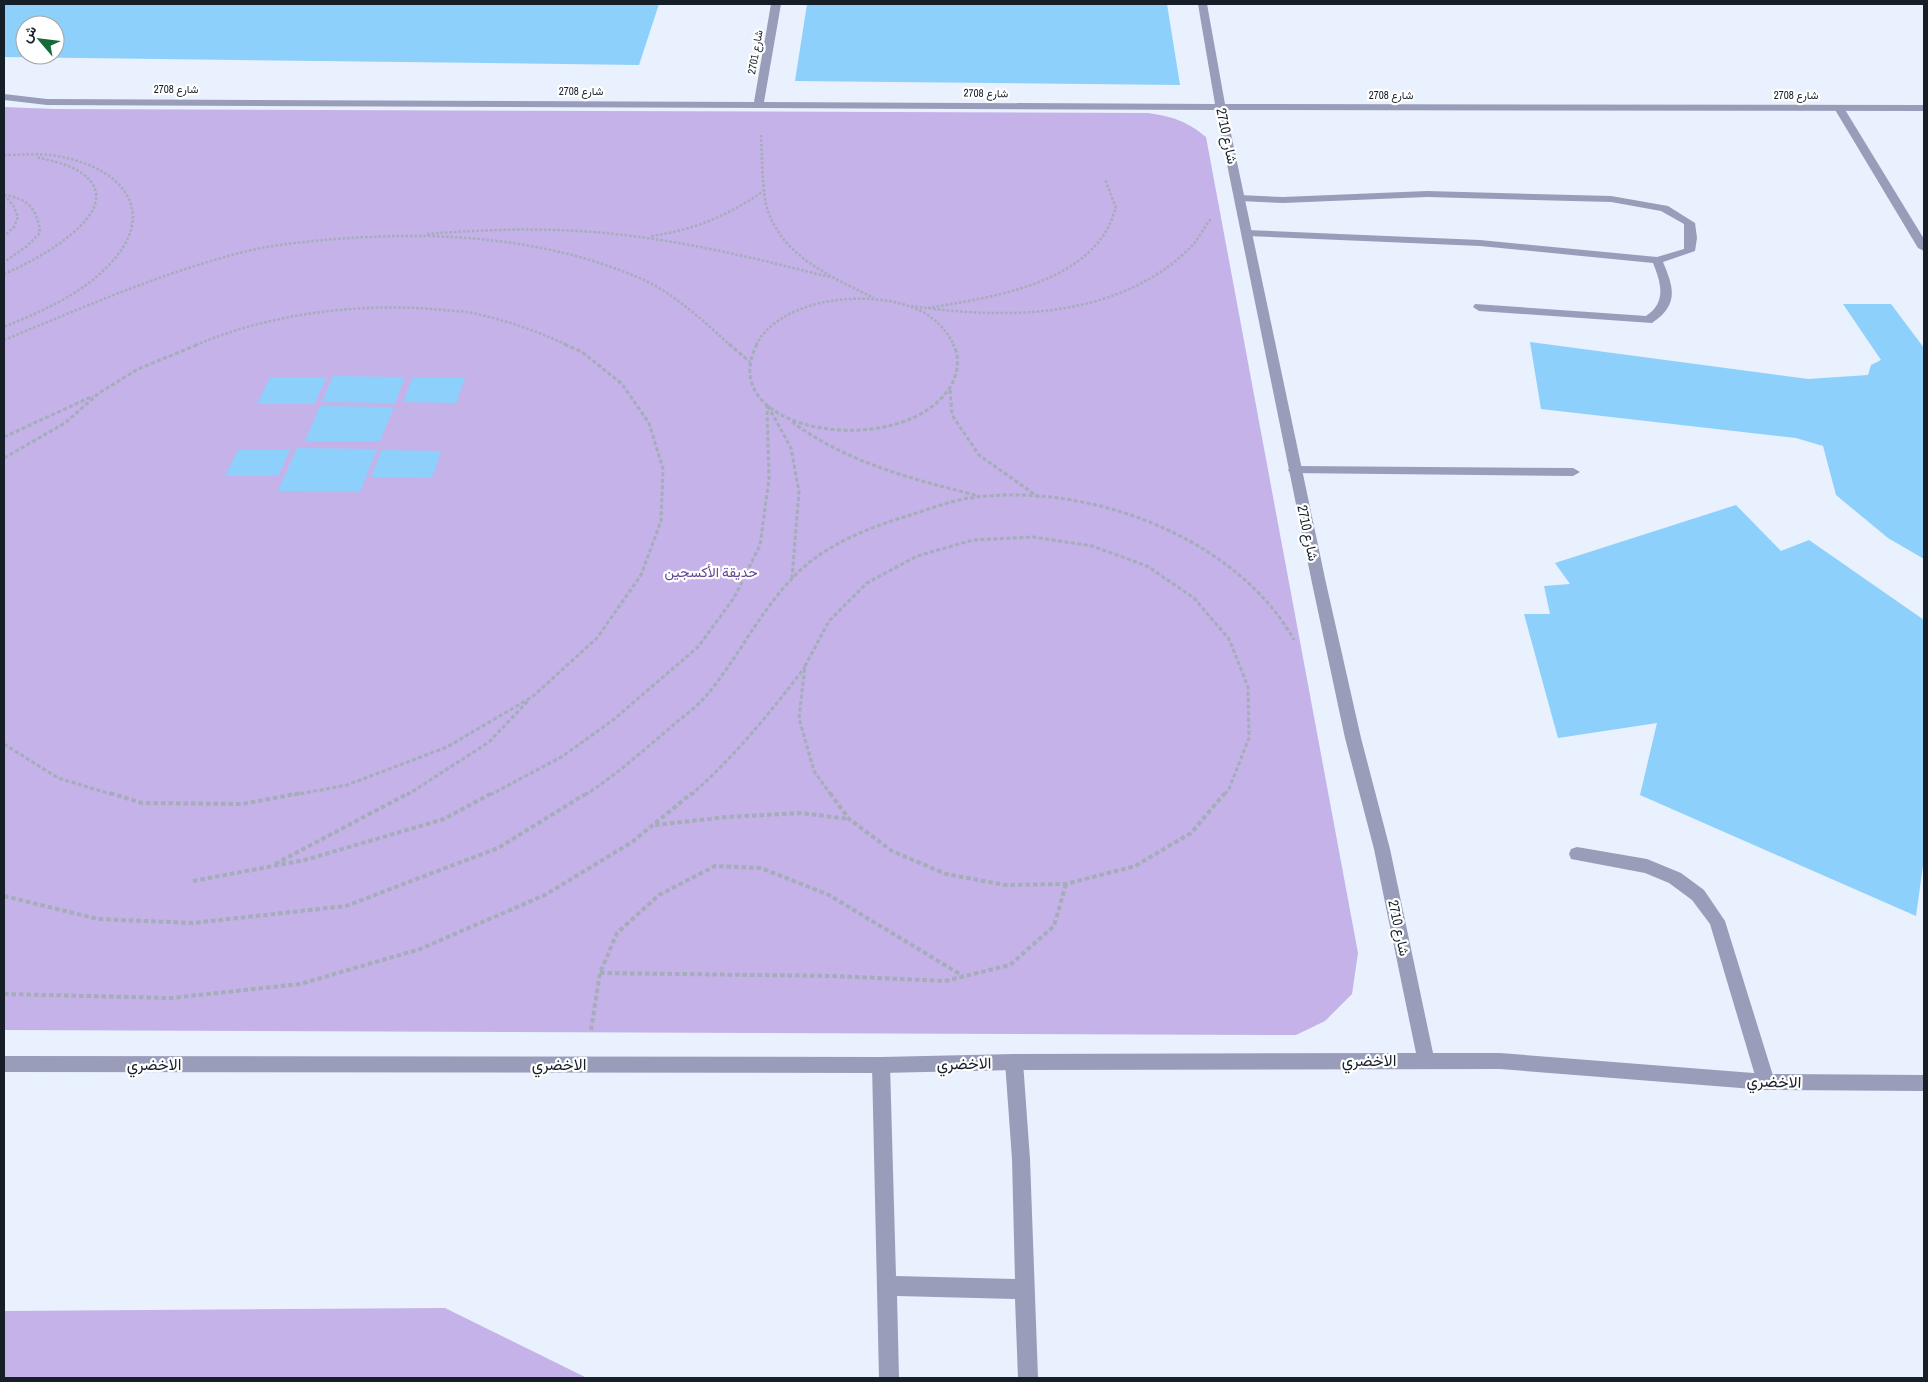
<svg xmlns="http://www.w3.org/2000/svg" width="1928" height="1382" viewBox="0 0 1928 1382" font-family="'Archivo Narrow',Vazirmatn,sans-serif">
  <rect width="100%" height="100%" fill="#e8f1fd"/>
  <path fill="#c4b2e9" d="M 4,107 L 54,109 L 1147,113 C 1171,116 1187,121 1206,137 L 1358,953 L 1352,994 L 1325,1021 L 1296,1035 L 4,1030 Z
    M 445,1308 L 587,1378 L 4,1378 L 4,1311 Z"/>
  <path fill="#8cd0fb" fill-rule="evenodd" d="M 4,4 L 659,4 L 639,65 L 4,57 ZM 25,25 L 55,25 L 55,55 L 25,55 Z
    M 807,4 L 1167,4 L 1180,85 L 795,81 Z
    M 1843,304 L 1891,304 L 1924,348 L 1924,559 L 1888,538 L 1836,495 L 1823,446 L 1796,438 L 1541,409 L 1530,342 L 1808,379 L 1868,375 L 1871,365 L 1881,360 Z
    M 333,376 L 405,377 L 395,403 L 322,402 Z
    M 270,377 L 327,377 L 314,404 L 257,404 Z
    M 413,377 L 465,378 L 456,403 L 403,402 Z
    M 320,406 L 394,407 L 380,441 L 305,441 Z
    M 297,448 L 377,449 L 360,492 L 278,491 Z
    M 238,450 L 290,450 L 278,476 L 225,476 Z
    M 382,450 L 441,451 L 432,478 L 371,477 Z
    M 1736,505 L 1781,551 L 1809,540 L 1924,620 L 1924,858 L 1916,916 L 1640,795 L 1657,723 L 1558,738 L 1524,614 L 1550,614 L 1544,586 L 1570,584 L 1555,563 Z"/>
  <g fill="none" stroke-linecap="round" stroke-linejoin="round">
    <path stroke="#a4adb8" stroke-width="2.5" stroke-dasharray="2.5 2" stroke-linecap="butt" d="M 761,135 C 762,154 762,196 768,211 C 784,258 834,278 874,298
      M 4,155 C 22,155 40,153 58,156 C 123,168 162,213 106,268 C 78,296 40,312 4,327
      M 4,195 C 27,198 38,209 40,233 L 26,247 L 4,262
      M 4,195 L 13,205 L 18,217 L 14,227 L 4,236
      M 427,234 C 478,230 528,228 579,231 C 664,236 747,256 829,277
      M 651,236 C 695,230 729,215 765,190
      M 4,274 C 31,263 132,211 83,174 C 70,164 52,161 36,157
      M 911,306 C 996,318 1091,320 1165,269 C 1175,262 1188,251 1196,241 C 1201,234 1205,226 1211,219
      M 928,308 C 986,298 1070,287 1105,233 C 1110,225 1113,216 1116,208 L 1105,179
      M 4,340 C 77,310 149,278 225,257 C 260,246 299,242 336,239 C 438,231 542,237 637,277 C 672,291 702,320 730,345
      M 196,345 C 271,313 362,302 443,310 C 454,311 466,311 477,314 C 508,321 537,331 567,345
      M 756,345 C 782,295 878,288 923,312 C 937,320 947,331 954,345"/>
    <path stroke="#a4adb8" stroke-width="3" stroke-dasharray="4 2.5" stroke-linecap="butt" d="M 729,344 L 750,362
      M 757,344 C 710,435 908,463 952,384 C 958,371 960,356 953,344
      M 950,390 L 952,415 L 979,455 L 1040,498
      M 768,406 L 791,448 L 799,492 L 792,578
      M 792,422 C 848,463 912,479 979,496
      M 4,437 L 93,396
      M 4,458 L 65,423 L 99,393 L 138,369 L 199,344
      M 4,744 L 58,778 L 114,795
      M 294,795 L 347,785 L 447,747 L 532,697 L 597,638 L 641,575 L 661,521 L 663,469 L 649,423 L 622,384 L 582,352 L 564,344
      M 407,795 L 489,742 L 528,701
      M 490,795 L 563,756 L 613,720 L 698,647 L 734,598 L 760,545 L 769,479 L 767,406
      M 585,795 C 616,775 643,751 671,727 C 682,717 697,707 707,695 C 741,654 764,602 805,566 C 833,542 871,527 907,516 C 927,510 949,501 970,498 C 1085,481 1236,536 1294,640
      M 691,795 C 734,757 770,713 805,667
      M 831,795 L 814,771 L 799,718 L 805,666 L 829,621 L 867,583 L 917,556 L 973,540 L 1033,537 L 1092,546 L 1147,566 L 1194,598 L 1229,639 L 1248,687 L 1249,738 L 1229,789 L 1224,795"/>
    <path stroke="#a4adb8" stroke-width="4" stroke-dasharray="4.5 3" stroke-linecap="butt" d="M 110,793 L 142,803 L 243,804 L 300,793
      M 830,793 L 849,819 L 892,851 L 946,874 L 1005,885 L 1066,884 L 1135,866 L 1191,833 L 1225,793
      M 655,825 L 727,817 L 801,813 L 849,819
      M 275,864 L 409,793
      M 193,881 L 305,860 L 444,819 L 492,793
      M 4,896 L 98,919 L 193,923 L 346,906 L 498,848 L 587,793
      M 600,973 L 834,976 L 945,981 L 1010,965 L 1054,926 L 1066,884
      M 4,994 L 171,998 L 300,984 L 420,949 L 545,895 L 632,842 L 692,793
      M 591,1030 L 600,973 L 617,933 L 659,895 L 715,866 L 761,868 L 829,895 L 963,976"/>
    <path fill="#999db9" fill-rule="evenodd" d="M 1839,105 L 1844,108 L 1924,239 L 1924,251 L 1918,248 L 1834,108 Z
      M 1427,191 L 1611,196 L 1668,206 L 1695,223 L 1697,238 L 1695,251 L 1663,262 C 1674,288 1679,305 1652,323 L 1479,311 L 1473,307 L 1475,304 L 1646,316 C 1667,302 1661,283 1653,263 L 1480,246 L 1247,236 L 1241,233 L 1247,230 L 1480,240 L 1657,257 L 1684,249 L 1684,224 L 1661,211 L 1611,202 L 1427,197 L 1283,203 L 1239,201 L 1234,198 L 1239,195 L 1283,197 Z
      M 1295,466 L 1573,468 L 1580,472 L 1573,476 L 1290,473 L 1288,470 L 1290,467 Z
      M 1577,847 L 1647,859 L 1681,873 L 1704,890 L 1725,921 L 1775,1082 L 1772,1088 L 1766,1090 L 1760,1088 L 1757,1082 L 1710,924 L 1692,900 L 1669,883 L 1645,873 L 1571,859 L 1569,854 L 1571,849 Z
      M 1014,1054 L 1020,1056 L 1023,1062 L 1030,1159 L 1038,1378 L 1018,1378 L 1015,1299 L 897,1296 L 899,1378 L 879,1378 L 872,1065 L 875,1059 L 881,1057 L 887,1059 L 890,1065 L 896,1276 L 1015,1279 L 1012,1159 L 1005,1062 L 1008,1056 Z"/>
    <path fill="#999db9" fill-rule="evenodd" d="M 771,4 L 781,4 L 764,102 L 1215,104 L 1198,4 L 1207,4 L 1225,104 L 1924,105 L 1924,111 L 1226,110 L 1326,583 L 1361,738 L 1390,849 L 1433,1053 L 1500,1053 L 1766,1074 L 1924,1075 L 1924,1091 L 1766,1090 L 1500,1069 L 1014,1070 L 881,1073 L 4,1072 L 4,1056 L 881,1057 L 1014,1054 L 1416,1053 L 1374,849 L 1345,738 L 1312,583 L 1216,110 L 47,105 L 4,100 L 4,94 L 47,99 L 754,102 Z"/>
  </g>
  <g text-anchor="middle" dominant-baseline="central" stroke-width="4.5" stroke-linejoin="round" paint-order="stroke">
    <g font-size="11" fill="#161e28" stroke="#fff">
      <text transform="translate(755 52) rotate(-80)">شارع 2701</text>
      <text x="176" y="89">شارع 2708</text>
      <text x="581" y="91">شارع 2708</text>
      <text transform="translate(986 93) rotate(1)">شارع 2708</text>
      <text x="1391" y="95">شارع 2708</text>
      <text x="1796" y="95">شارع 2708</text>
    </g>
    <g font-size="14" fill="#161e28" stroke="#fff">
      <text transform="translate(1227 136) rotate(78)">شارع 2710</text>
      <text transform="translate(1308 533) rotate(78)">شارع 2710</text>
      <text transform="translate(1399 928) rotate(78)">شارع 2710</text>
    </g>
    <g font-size="14" fill="#624590" stroke="#fff">
      <text x="711" y="572">حديقة الأكسجين</text>
    </g>
    <g font-size="16" fill="#161e28" stroke="#fff">
      <text x="1369" y="1060">الاخضري</text>
      <text transform="translate(964 1063) rotate(-1)">الاخضري</text>
      <text x="154" y="1064">الاخضري</text>
      <text x="559" y="1064">الاخضري</text>
      <text transform="translate(1774 1081) rotate(2)">الاخضري</text>
    </g>
  </g>
  <rect width="1928" height="1382" fill="none" stroke="#161e28" stroke-width="10"/>
  <g transform="translate(40 40) rotate(298)"><circle r="24" fill="#ffffff" stroke="#a2a5a9"/>
  <path d="M0-4L9 19L0 12L-9 19Z" fill="#166939"/>
  <text y="-8" font-size="14" font-weight="bold" text-anchor="middle" fill="#161e28">ش</text>
  </g>
</svg>
